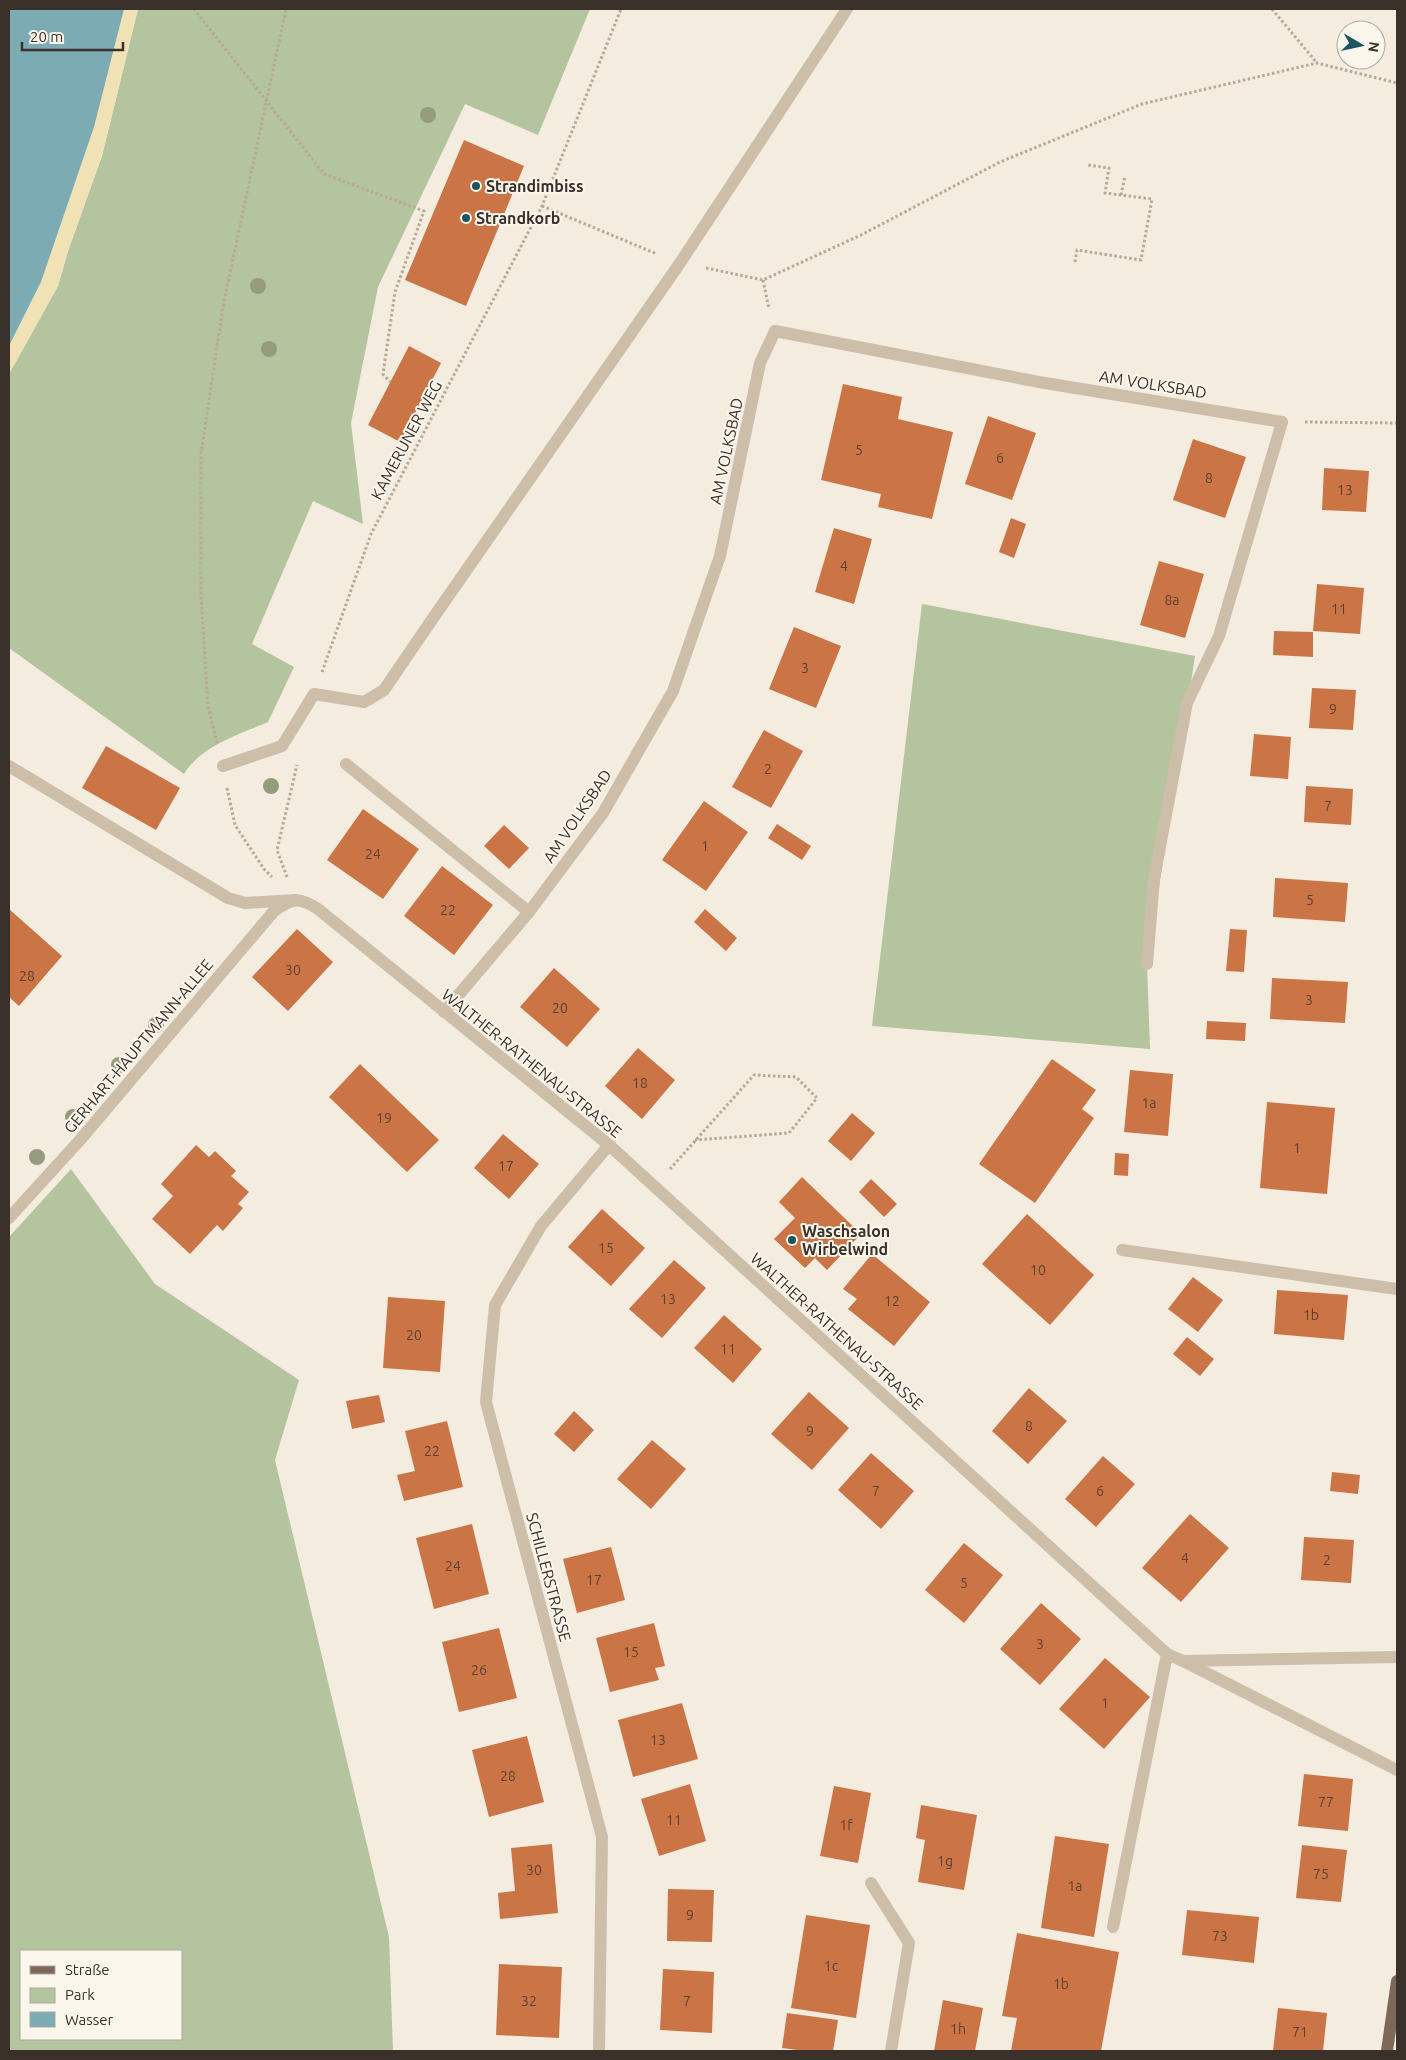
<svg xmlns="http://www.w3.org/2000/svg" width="1406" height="2060" viewBox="0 0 1406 2060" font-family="Ubuntu,sans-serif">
  <rect width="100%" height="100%" fill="#f4ecdf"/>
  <path fill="#b4c49e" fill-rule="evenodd" d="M 138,9 L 590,9 L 538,135 L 465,104 L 378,287 L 351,423 L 363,524 L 313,501 L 252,644 L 294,667 L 268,722 C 238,735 202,745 184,774 L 9,648 L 9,374 L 58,286 L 68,251 L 102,156 Z
    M 922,604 L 1195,656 L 1147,964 L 1150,1049 L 872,1026 Z
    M 71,1169 L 155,1284 L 299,1380 L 275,1460 L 389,1937 L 393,2051 L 9,2051 L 9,1237 ZM 181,1951 L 181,2039 L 21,2039 L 21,1951 Z"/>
  <path fill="#f0e2b5" d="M 124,9 L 138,9 L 102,156 L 68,251 L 58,286 L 9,374 L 9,346 L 41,282 L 94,127 Z"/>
  <path fill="#7dabb3" d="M 9,9 L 124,9 L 94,127 L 41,282 L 9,346 Z"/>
  <path fill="#cb7446" d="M 464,140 L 524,166 L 466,306 L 405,280 Z
    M 409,346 L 441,363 L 400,442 L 368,425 Z
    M 843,384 L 902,397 L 898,419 L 953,432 L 932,519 L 878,507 L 881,494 L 821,480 Z
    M 988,416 L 1036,433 L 1012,500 L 965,484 Z
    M 1193,439 L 1246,457 L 1225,518 L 1173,500 Z
    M 1324,468 L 1369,471 L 1366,512 L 1322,510 Z
    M 1011,518 L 1026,524 L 1014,558 L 999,552 Z
    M 834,528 L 872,539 L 854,604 L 815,592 Z
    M 1159,561 L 1204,574 L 1185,638 L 1140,625 Z
    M 1317,584 L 1364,588 L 1360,634 L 1313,631 Z
    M 794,627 L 841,646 L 816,708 L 769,689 Z
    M 1274,631 L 1313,632 L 1313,657 L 1273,655 Z
    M 1312,688 L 1356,690 L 1353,730 L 1309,728 Z
    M 764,730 L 803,751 L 771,808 L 732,787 Z
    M 1254,734 L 1291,737 L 1288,779 L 1250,776 Z
    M 106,746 L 180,788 L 156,830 L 82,788 Z
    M 1306,786 L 1353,789 L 1351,825 L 1304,822 Z
    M 704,801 L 748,832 L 706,891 L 662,860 Z
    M 363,809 L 419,849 L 383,899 L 327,860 Z
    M 777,824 L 811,846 L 802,860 L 768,838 Z
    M 504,825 L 529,848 L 509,869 L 484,846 Z
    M 442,866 L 493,905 L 454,955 L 404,916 Z
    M 1275,878 L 1348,883 L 1345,922 L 1273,917 Z
    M 9,909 L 62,956 L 19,1006 L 9,997 Z
    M 705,909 L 737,938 L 726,951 L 694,922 Z
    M 297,929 L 333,962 L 288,1011 L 252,977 Z
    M 1230,929 L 1247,930 L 1244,972 L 1226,971 Z
    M 554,968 L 600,1009 L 567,1047 L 520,1007 Z
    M 1272,978 L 1348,982 L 1345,1023 L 1270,1019 Z
    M 1207,1021 L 1246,1023 L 1245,1041 L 1206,1039 Z
    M 638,1048 L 675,1080 L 642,1119 L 605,1086 Z
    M 1052,1059 L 1096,1090 L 1082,1109 L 1094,1118 L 1035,1203 L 979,1164 Z
    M 360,1064 L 439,1140 L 407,1172 L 329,1097 Z
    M 1130,1070 L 1173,1074 L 1168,1136 L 1124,1132 Z
    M 1267,1102 L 1335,1108 L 1327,1194 L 1260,1188 Z
    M 852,1113 L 875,1133 L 851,1161 L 828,1141 Z
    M 503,1134 L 539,1164 L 509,1199 L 474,1168 Z
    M 196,1145 L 209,1157 L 215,1151 L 236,1171 L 231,1176 L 249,1192 L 238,1204 L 243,1208 L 223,1231 L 217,1225 L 190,1254 L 152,1219 L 173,1196 L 161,1184 Z
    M 1115,1153 L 1129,1154 L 1128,1176 L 1114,1175 Z
    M 802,1177 L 861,1234 L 827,1270 L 815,1258 L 805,1268 L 774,1239 L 795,1218 L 779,1202 Z
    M 871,1179 L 897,1204 L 884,1217 L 859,1192 Z
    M 602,1209 L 645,1248 L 611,1286 L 568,1247 Z
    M 1027,1214 L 1094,1275 L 1050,1325 L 982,1264 Z
    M 872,1254 L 930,1302 L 894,1346 L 848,1309 L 857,1299 L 843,1289 Z
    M 674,1260 L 706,1288 L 662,1338 L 629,1309 Z
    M 1193,1277 L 1223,1300 L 1198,1332 L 1168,1309 Z
    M 1277,1290 L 1348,1295 L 1344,1340 L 1274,1334 Z
    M 388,1297 L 445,1301 L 440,1372 L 383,1368 Z
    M 724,1315 L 762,1349 L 733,1383 L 694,1348 Z
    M 1187,1337 L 1214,1359 L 1200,1376 L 1173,1354 Z
    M 1029,1388 L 1067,1421 L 1028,1464 L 992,1431 Z
    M 809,1392 L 849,1428 L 812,1470 L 771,1434 Z
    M 379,1395 L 385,1422 L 352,1429 L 346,1401 Z
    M 574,1411 L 594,1430 L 574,1452 L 554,1434 Z
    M 447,1421 L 463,1487 L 404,1501 L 397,1475 L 415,1471 L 405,1431 Z
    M 652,1440 L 686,1469 L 651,1509 L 617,1479 Z
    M 871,1453 L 914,1491 L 881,1529 L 838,1490 Z
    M 1103,1456 L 1135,1484 L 1096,1527 L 1065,1499 Z
    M 1332,1472 L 1360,1475 L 1358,1494 L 1330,1491 Z
    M 1190,1514 L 1229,1548 L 1181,1602 L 1142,1568 Z
    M 472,1524 L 489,1594 L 434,1609 L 416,1538 Z
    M 1304,1537 L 1354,1540 L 1351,1583 L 1301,1580 Z
    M 964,1543 L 1003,1575 L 964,1623 L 925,1590 Z
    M 611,1547 L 625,1600 L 577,1613 L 563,1559 Z
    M 1041,1603 L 1081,1639 L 1040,1685 L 1000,1649 Z
    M 654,1623 L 665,1666 L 655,1668 L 659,1680 L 610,1692 L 596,1638 Z
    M 499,1628 L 517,1698 L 459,1712 L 442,1642 Z
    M 1105,1658 L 1150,1697 L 1104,1749 L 1059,1709 Z
    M 682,1703 L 698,1759 L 633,1777 L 618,1720 Z
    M 527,1736 L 544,1802 L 489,1817 L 472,1750 Z
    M 1304,1774 L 1353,1779 L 1348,1831 L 1298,1826 Z
    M 690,1784 L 706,1841 L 659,1856 L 641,1799 Z
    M 834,1786 L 871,1793 L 858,1863 L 820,1856 Z
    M 921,1805 L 977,1815 L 964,1890 L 918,1882 L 925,1840 L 916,1838 Z
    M 1055,1836 L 1109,1844 L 1094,1937 L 1041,1928 Z
    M 552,1844 L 558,1913 L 500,1919 L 498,1893 L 515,1891 L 511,1848 Z
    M 1302,1845 L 1347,1850 L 1341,1902 L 1296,1898 Z
    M 668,1889 L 714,1890 L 712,1942 L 667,1941 Z
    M 1187,1910 L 1259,1917 L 1254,1963 L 1182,1955 Z
    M 806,1915 L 870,1925 L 856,2018 L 791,2008 Z
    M 1017,1933 L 1119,1952 L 1101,2051 L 1011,2051 L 1017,2018 L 1002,2016 Z
    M 499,1964 L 562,1967 L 559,2038 L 496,2035 Z
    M 663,1969 L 714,1972 L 712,2033 L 660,2030 Z
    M 943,2000 L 983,2008 L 975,2051 L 934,2051 Z
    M 1278,2008 L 1327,2013 L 1323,2051 L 1273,2051 Z
    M 787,2013 L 838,2020 L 833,2051 L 805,2051 L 782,2048 Z"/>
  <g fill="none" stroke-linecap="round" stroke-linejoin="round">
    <path stroke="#b9a894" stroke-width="3" stroke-dasharray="2.5 2.5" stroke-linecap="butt" d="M 194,9 L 324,174 L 424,211 L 395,292 L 383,374 L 390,382
      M 1272,9 L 1317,63
      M 1121,195 L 1125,176
      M 542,206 L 657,254
      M 1075,262 L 1077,250 L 1141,260 L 1152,199 L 1105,193 L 1109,168 L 1088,165
      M 706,268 L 763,280 L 861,235 L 1000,162 L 1142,104 L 1317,63 L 1397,83
      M 763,280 L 769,309
      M 1305,422 L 1397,423
      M 322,672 L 371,534 L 542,206 L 621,9
      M 217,743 L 208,706 L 201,597 L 201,454 L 223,306 L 286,9
      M 227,788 L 235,825 L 264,869 L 272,877
      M 287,877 L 277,850 L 297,765
      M 670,1169 L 754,1075 L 796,1077 L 817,1098 L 789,1133 L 695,1140"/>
    <path stroke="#cdbeaa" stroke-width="12" d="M 346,764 L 529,912
      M 9,766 L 228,898 L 245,903 L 296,900
      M 223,766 L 282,746 L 314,694 L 364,702 L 384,690 L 431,621 L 680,263 L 847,9
      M 1147,964 L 1154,879 L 1187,703 L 1219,636 L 1282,422
      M 1122,1250 L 1397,1289
      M 1183,1661 L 1397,1770
      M 871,1883 L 909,1943 L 891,2051
      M 1113,1927 L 1167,1654"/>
    <path stroke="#cdbeaa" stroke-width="12" d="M 444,1012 L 529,912 L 603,813 L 673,691 L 720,556 L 760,363 L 775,331 L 1039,382 L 1282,422
      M 9,1218 L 80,1140 L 274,911 C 293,898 299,897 318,909 L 609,1145 L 1167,1654 L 1183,1661 L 1397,1657
      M 599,2051 L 602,1837 L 486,1402 L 495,1305 L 541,1226 L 609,1145"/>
    <path stroke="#7d695a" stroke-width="12" d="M 1387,2051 L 1397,1981"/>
  </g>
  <g fill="#949c7d">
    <circle cx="428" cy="115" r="8"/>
    <circle cx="258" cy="286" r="8"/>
    <circle cx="269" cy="349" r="8"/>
    <circle cx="271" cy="786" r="8"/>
    <circle cx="156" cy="1025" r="8"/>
    <circle cx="119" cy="1065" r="8"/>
    <circle cx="73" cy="1117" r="8"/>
    <circle cx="37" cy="1157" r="8"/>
  </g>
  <g fill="#1d535e" stroke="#fbf6ec" stroke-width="2">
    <circle cx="476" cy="186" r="5"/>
    <circle cx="466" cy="218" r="5"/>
    <circle cx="792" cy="1240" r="5"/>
  </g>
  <g text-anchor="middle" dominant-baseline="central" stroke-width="4" stroke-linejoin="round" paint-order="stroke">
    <g font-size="14" fill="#5e4231">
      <text x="859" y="450">5</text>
      <text x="1000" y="458">6</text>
      <text x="1209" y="478">8</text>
      <text x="1345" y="490">13</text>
      <text x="844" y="566">4</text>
      <text x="1172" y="600">8a</text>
      <text x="1339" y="609">11</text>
      <text x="805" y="668">3</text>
      <text x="1333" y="709">9</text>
      <text x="768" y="769">2</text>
      <text x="1328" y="806">7</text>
      <text x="705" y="846">1</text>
      <text x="373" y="854">24</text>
      <text x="1310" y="900">5</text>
      <text x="448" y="910">22</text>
      <text x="293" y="970">30</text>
      <text x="27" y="976">28</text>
      <text x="1309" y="1000">3</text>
      <text x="560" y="1008">20</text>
      <text x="640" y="1083">18</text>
      <text x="1149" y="1103">1a</text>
      <text x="384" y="1118">19</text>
      <text x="1297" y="1148">1</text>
      <text x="506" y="1166">17</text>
      <text x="606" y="1248">15</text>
      <text x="1038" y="1270">10</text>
      <text x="668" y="1299">13</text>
      <text x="892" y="1301">12</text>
      <text x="1311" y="1315">1b</text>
      <text x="414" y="1335">20</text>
      <text x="728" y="1349">11</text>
      <text x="1029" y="1426">8</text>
      <text x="810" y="1431">9</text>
      <text x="432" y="1451">22</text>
      <text x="876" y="1491">7</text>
      <text x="1100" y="1491">6</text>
      <text x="1185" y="1558">4</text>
      <text x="1327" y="1560">2</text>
      <text x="453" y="1566">24</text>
      <text x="594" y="1580">17</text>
      <text x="964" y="1583">5</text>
      <text x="1040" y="1644">3</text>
      <text x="631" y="1652">15</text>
      <text x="479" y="1670">26</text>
      <text x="1105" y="1703">1</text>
      <text x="658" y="1740">13</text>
      <text x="508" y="1776">28</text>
      <text x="1326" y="1802">77</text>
      <text x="674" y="1820">11</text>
      <text x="846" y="1825">1f</text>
      <text x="945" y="1861">1g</text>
      <text x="534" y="1870">30</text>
      <text x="1321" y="1874">75</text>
      <text x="1075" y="1886">1a</text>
      <text x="690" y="1915">9</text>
      <text x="1220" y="1936">73</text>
      <text x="831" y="1966">1c</text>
      <text x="1061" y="1984">1b</text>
      <text x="529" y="2001">32</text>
      <text x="687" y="2001">7</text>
      <text x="958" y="2029">1h</text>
      <text x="1300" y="2032">71</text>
    </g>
    <g font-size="16" font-weight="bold" fill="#3a312a" stroke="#fbf6ec" text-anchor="start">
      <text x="486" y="186">Strandimbiss</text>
      <text x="476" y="218">Strandkorb</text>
      <text x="802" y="1231">Waschsalon<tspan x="802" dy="18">Wirbelwind</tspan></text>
    </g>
    <g font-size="16" fill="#3a312a" stroke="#fbf6ec">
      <text transform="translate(1153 384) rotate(9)">AM VOLKSBAD</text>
      <text transform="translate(406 440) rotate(-62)">KAMERUNER WEG</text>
      <text transform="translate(726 451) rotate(-78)">AM VOLKSBAD</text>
      <text transform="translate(577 816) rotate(-56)">AM VOLKSBAD</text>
      <text transform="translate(138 1046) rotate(-50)">GERHART-HAUPTMANN-ALLEE</text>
      <text transform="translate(532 1063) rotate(39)">WALTHER-RATHENAU-STRASSE</text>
      <text transform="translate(837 1331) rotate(42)">WALTHER-RATHENAU-STRASSE</text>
      <text transform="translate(549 1577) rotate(75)">SCHILLERSTRASSE</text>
    </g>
  </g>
  <rect width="1406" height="2060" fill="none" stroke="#3a312a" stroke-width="20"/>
  <rect x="20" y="1950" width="162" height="90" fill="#fbf6ec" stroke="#aea79e"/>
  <rect x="30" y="1966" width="25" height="8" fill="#7d695a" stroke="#aea79e"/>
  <text x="65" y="1975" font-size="15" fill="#3a312a">Straße</text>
  <rect x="30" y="1988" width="25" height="15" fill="#b4c49e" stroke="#aea79e"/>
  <text x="65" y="2000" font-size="15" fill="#3a312a">Park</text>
  <rect x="30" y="2012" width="25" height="15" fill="#7dabb3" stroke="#aea79e"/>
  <text x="65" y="2025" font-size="15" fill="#3a312a">Wasser</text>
  <g transform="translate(1361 45) rotate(99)"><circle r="24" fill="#fbf6ec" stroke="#aea79e"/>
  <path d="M0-4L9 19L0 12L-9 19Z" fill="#1d535e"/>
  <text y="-8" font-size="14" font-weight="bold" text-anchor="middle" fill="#3a312a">N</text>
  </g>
  <path d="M22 42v8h101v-8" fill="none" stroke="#3a312a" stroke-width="2.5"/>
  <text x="30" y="42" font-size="15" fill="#3a312a" stroke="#fbf6ec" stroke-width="4" paint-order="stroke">20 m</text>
</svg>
